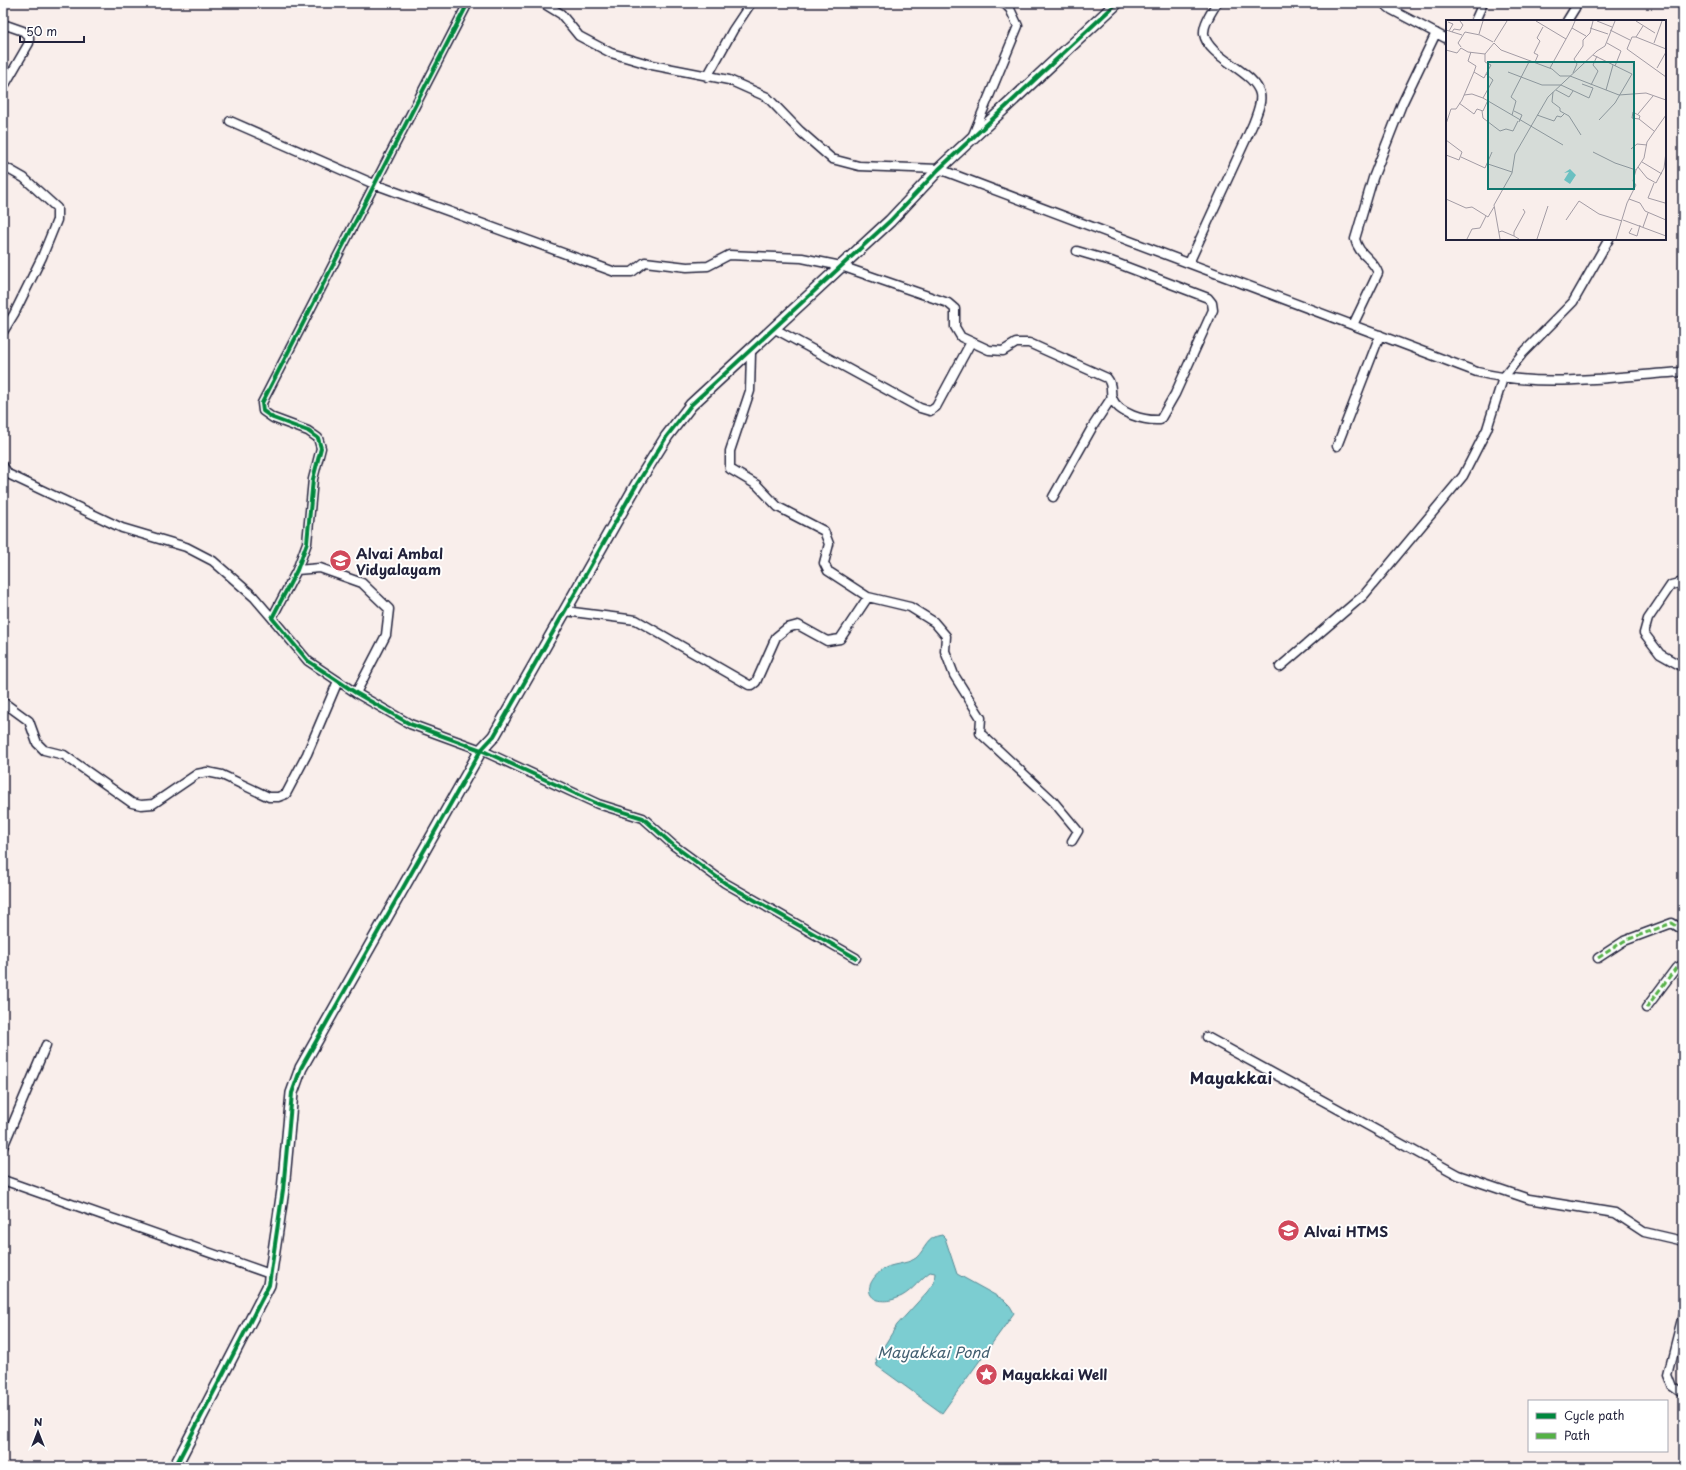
<svg xmlns="http://www.w3.org/2000/svg" width="1686" height="1470" viewBox="0 0 1686 1470" font-family="'Playpen Sans',sans-serif">
  <rect width="100%" height="100%" fill="#f9eeeb"/>
  <filter id="ink" filterUnits="userSpaceOnUse"><feTurbulence type="fractalNoise" baseFrequency=".025" numOctaves="2"/><feDisplacementMap in="SourceGraphic" scale="8" xChannelSelector="R" yChannelSelector="G"/><feConvolveMatrix kernelMatrix="1 2 1 2 8 2 1 2 1" color-interpolation-filters="sRGB"/></filter>
  <g filter="url(#ink)">
    <path fill="#7bcdd1" stroke="#578995" d="M 942,1235 L 945,1238 L 957,1274 L 1004,1300 L 1010,1306 L 1014,1313 L 942,1413 L 880,1368 L 877,1366 L 876,1359 L 897,1325 L 927,1292 L 934,1283 L 935,1273 L 930,1272 C 920,1279 913,1290 902,1296 C 874,1310 856,1291 882,1270 C 891,1263 906,1265 916,1258 C 926,1249 926,1237 942,1235 Z"/>
    <g fill="none" stroke-linecap="round" stroke-linejoin="round">
      <defs>
        <path id="street" d="M 468,3 L 262,403 L 263,411 L 273,418 L 308,431 L 318,438 L 321,448 L 313,479 L 307,543 L 297,570 L 272,618 L 308,661 L 356,693 L 410,724 L 481,750 L 598,804 L 643,818 L 673,845 L 725,883 L 856,958
          M 543,3 L 561,14 L 579,36 L 611,53 L 652,65 L 729,80 L 767,97 L 800,131 L 832,159 L 859,166 L 939,169 L 1477,372 C 1544,389 1615,376 1683,372
          M 1383,3 L 1392,10 L 1447,39
          M 1475,21 L 1483,3
          M 1567,21 L 1575,8
          M 3,24 L 23,31 L 29,37 L 29,43 L 3,88
          M 707,77 L 733,30 L 751,3
          M 230,121 L 374,184 L 615,272 L 632,272 L 645,262 L 687,267 L 708,266 L 729,255 L 802,258 L 841,266 L 948,303 L 955,309 L 955,327 L 961,337 L 989,350 L 1003,351 L 1016,343 L 1029,343 L 1107,378 C 1113,385 1110,391 1112,398 C 1118,414 1145,421 1160,420 L 1175,394 L 1213,310 L 1212,303 L 1208,298 L 1111,261 L 1077,251
          M 973,135 L 1018,26 L 1010,9 L 1004,3
          M 3,166 L 24,178 L 57,208 L 57,220 L 42,257 L 14,314 L 3,332
          M 1189,263 L 1253,124 C 1256,115 1262,104 1260,94 C 1255,71 1208,58 1204,34 C 1203,24 1212,11 1217,3
          M 1353,325 L 1378,273 C 1373,258 1359,256 1355,239 L 1373,178 L 1402,104 L 1436,33
          M 775,329 L 920,408 L 930,411 L 936,407 L 971,342
          M 751,352 L 750,391 L 730,451 L 730,469 L 757,485 L 778,507 L 824,531 L 829,544 L 824,563 L 828,571 L 868,597 L 910,607 L 934,622 L 946,636 L 945,651 L 954,675 L 981,718 L 980,733 L 1053,801 L 1078,831 L 1072,841
          M 1337,446 L 1380,335
          M 3,466 L 8,474 L 122,528 L 186,547 L 213,561 L 254,597 L 272,618
          M 1053,497 L 1093,426 L 1112,397
          M 297,570 L 320,568 L 362,583 L 389,609 L 386,635 L 356,693
          M 1683,582 L 1671,585 L 1648,619 L 1644,633 L 1660,654 L 1683,667
          M 565,611 L 636,620 L 749,685 L 752,685 L 756,682 L 776,637 L 787,628 L 798,625 L 827,641 L 840,639 L 868,597
          M 1280,667 L 1364,595 L 1463,476 L 1487,429 L 1503,378 L 1522,354 L 1573,302 L 1609,239
          M 3,702 L 29,721 L 37,743 L 44,750 L 64,755 L 132,803 L 141,805 L 153,804 L 197,774 L 207,772 L 222,775 L 269,797 L 278,797 L 286,794 L 307,754 L 338,681
          M 1598,958 L 1624,941 L 1672,923 L 1683,930
          M 1646,1008 L 1676,968 L 1683,965
          M 1207,1037 L 1458,1175 L 1529,1199 L 1615,1213 L 1644,1232 L 1683,1241
          M 3,1147 L 46,1045
          M 3,1180 L 270,1274
          M 1683,1315 L 1668,1374 L 1673,1387 L 1683,1394
          M 1681,1467 L 1683,1463"/>
        <path id="secondary" d="M 175,1467 L 269,1285 L 283,1190 L 292,1093 L 301,1068 L 481,750 L 494,736 L 637,484 L 667,436 L 691,405 L 890,221 L 939,169 L 1117,3"/>
      </defs>
      <use href="#street" stroke="#22223b" stroke-width="11"/>
      <use href="#secondary" stroke="#22223b" stroke-width="14"/>
      <use href="#street" stroke="#fff" stroke-width="8"/>
      <use href="#secondary" stroke="#fff" stroke-width="11"/>
      <path stroke="#55b146" stroke-width="3" stroke-dasharray="6 3" stroke-linecap="butt" d="M 1598,958 L 1624,941 L 1672,923 L 1683,930
        M 1646,1008 L 1676,968 L 1683,965"/>
      <defs>
        <path id="cycleway" d="M 468,3 L 262,403 L 263,411 L 273,418 L 308,431 L 318,438 L 321,448 L 313,479 L 307,543 L 297,570 L 272,618 L 308,661 L 356,693 L 410,724 L 481,750 L 598,804 L 643,818 L 673,845 L 725,883 L 856,958
          M 175,1467 L 269,1285 L 283,1190 L 292,1093 L 301,1068 L 481,750 L 494,736 L 637,484 L 667,436 L 691,405 L 890,221 L 939,169 L 1117,3"/>
      </defs>
      <use href="#cycleway" stroke="#fff" stroke-width="6"/>
      <use href="#cycleway" stroke="#00873e" stroke-width="4"/>
    </g>
  </g>
  <defs>
    <symbol id="school-disc" viewBox="-11 -11 22 22"><circle r="9.5" fill="#d1495b" stroke="#fff"/><path d="M0-5L7-2L0 1L-7-2ZM-4 1L0 2.5L4 1V4Q0 6-4 4Z" fill="#fff"/></symbol>
    <symbol id="sight-disc" viewBox="-11 -11 22 22"><circle r="9.5" fill="#d1495b" stroke="#fff"/><path d="M0-6L1.8-2.2L6-1.7L2.9 1.2L3.7 5.4L0 3.3L-3.7 5.4L-2.9 1.2L-6-1.7L-1.8-2.2Z" fill="#fff"/></symbol>
  </defs>
  <g fill-rule="evenodd">
    <use href="#school-disc" x="328" y="548" width="25" height="25"/>
    <use href="#school-disc" x="1276" y="1218" width="25" height="25"/>
    <use href="#sight-disc" x="974" y="1362" width="25" height="25"/>
  </g>
  <g text-anchor="middle" dominant-baseline="central" stroke-width="4" stroke-linejoin="round" paint-order="stroke">
    <g font-size="14" font-weight="bold" fill="#22223b" stroke="#fff" text-anchor="start">
      <text x="356" y="553">Alvai Ambal<tspan x="356" dy="16">Vidyalayam</tspan></text>
      <text x="1304" y="1231">Alvai HTMS</text>
      <text x="1002" y="1374">Mayakkai Well</text>
    </g>
    <g font-size="15" font-style="italic" fill="#415e70" stroke="#fff">
      <text x="933" y="1351">Mayakkai Pond</text>
    </g>
    <g font-size="16" font-weight="bold" fill="#22223b" stroke="#fff">
      <text x="1231" y="1077">Mayakkai</text>
    </g>
  </g>
  <g transform="translate(1446 20)">
    <rect width="220" height="220" fill="#f9eeeb"/>
    <path d="M 124,149 L 130,155 L 124,164 L 118,160 L 123,152 L 118,153 Z" fill="#7bcdd1"/>
    <path fill="none" stroke="#a39ca5" stroke-width="1" d="M 90,1 L 120,19 L 104,48M 129,1 L 126,8 L 140,16M 151,1 L 166,7M 190,1 L 209,13M 2,2 L 7,4 L 3,11M 144,8 L 162,14M 0,10 L 16,15M 164,10 L 184,20M 6,12 L 8,9 L 14,10 L 17,5 L 14,1M 33,14 L 37,1M 190,17 L 197,6M 120,19 L 126,8M 48,22 L 61,1M 161,23 L 175,31 L 169,46M 208,23 L 216,1M 15,27 L 12,23 L 19,12 L 34,15 L 47,22M 220,29 L 190,17 L 186,17 L 181,29 L 220,57M 0,30 L 11,33 L 15,28 L 22,32 L 39,34 L 48,23 L 55,30 L 106,49 L 114,56 L 124,56 L 173,75 L 200,73 L 220,80M 25,32 L 22,41 L 30,46 L 28,52 L 38,58 L 40,54 L 47,60 L 37,78 L 66,95M 39,34 L 39,42 L 45,45 L 40,54M 147,35 L 186,54 L 169,83 L 153,100M 84,40 L 65,77 L 70,81 L 66,95 L 117,125M 89,42 L 92,35 L 88,33 L 94,21 L 91,18 L 97,7M 211,48 L 220,32M 62,52 L 96,65 L 115,65 L 143,78 L 147,68 L 136,64M 127,53 L 131,44 L 128,39 L 137,26 L 137,20 L 144,13 L 147,1M 145,65 L 152,51 L 147,45 L 151,36M 110,70 L 123,77 L 127,71M 160,70 L 167,45M 107,72 L 106,82 L 114,88 L 114,91 L 123,96 L 135,115M 18,75 L 26,74 L 37,78M 13,83 L 28,94 L 31,89 L 37,91 L 42,80M 36,91 L 37,98 L 54,111 L 60,109 L 67,111 L 72,101M 68,91 L 76,95 L 73,102M 192,94 L 207,76M 91,95 L 108,101 L 111,96 L 115,97 L 118,94M 193,99 L 194,96 L 187,92 L 186,98 L 193,99 L 208,111M 0,104 L 5,89 L 10,89 L 16,80 L 28,52M 0,120 L 16,132 L 13,140 L 0,135M 185,129 L 191,124 L 201,125M 147,132 L 169,143 L 190,150M 15,137 L 39,148 L 46,132M 196,142 L 216,154M 42,144 L 66,152M 192,147 L 201,158 L 210,163 L 218,148 L 220,132M 208,163 L 202,178 L 219,183M 0,179 L 20,188 L 26,187 L 42,197 L 48,187M 183,179 L 194,183 L 199,191 L 220,200M 120,200 L 133,181 L 153,194 L 176,201M 177,200 L 220,216M 197,207 L 202,193M 186,208 L 183,213 L 191,216 L 194,205M 53,212 L 56,211 L 68,216M 21,219 L 26,209 L 34,208 L 40,196M 54,219 L 48,185 L 66,153 L 69,134 L 102,77 L 151,31 L 159,26 L 169,1M 73,219 L 68,216 L 68,212 L 79,192 L 77,189M 91,219 L 102,186M 170,219 L 181,183 L 190,165 L 187,161 L 190,150 L 198,138 L 201,122 L 220,95"/>
    <path fill="#0f766e" fill-opacity="0.15" stroke="#0f766e" stroke-width="2" d="M 42,42 L 188,42 L 188,169 L 42,169 Z"/>
    <rect width="220" height="220" fill="none" stroke="#22223b" stroke-width="2"/>
  </g>
  <rect width="1686" height="1470" fill="none" stroke="#fff" stroke-width="16"/>
  <rect x="8" y="8" width="1670" height="1454" fill="none" stroke="#22223b" stroke-width="1.5" filter="url(#ink)"/>
  <rect x="1528" y="1400" width="140" height="52" fill="#ffffff" stroke="#a7a7b1"/>
  <rect x="1536" y="1413" width="20" height="6" fill="#00873e" stroke="#a7a7b1"/>
  <text x="1564" y="1420" font-size="12" fill="#22223b">Cycle path</text>
  <rect x="1536" y="1433" width="20" height="6" fill="#55b146" stroke="#a7a7b1"/>
  <text x="1564" y="1440" font-size="12" fill="#22223b">Path</text>
  <g transform="translate(38 1432)" stroke="#ffffff" stroke-width="3" paint-order="stroke">
  <path d="M0-3L7 15L0 10L-7 15Z" fill="#22223b"/>
  <text y="-6" font-size="11" font-weight="bold" text-anchor="middle" fill="#22223b">N</text>
  </g>
  <path d="M20 36v6h64v-6" fill="none" stroke="#22223b" stroke-width="2"/>
  <text x="26" y="36" font-size="12" fill="#22223b" stroke="#ffffff" stroke-width="3" paint-order="stroke">50 m</text>
</svg>
